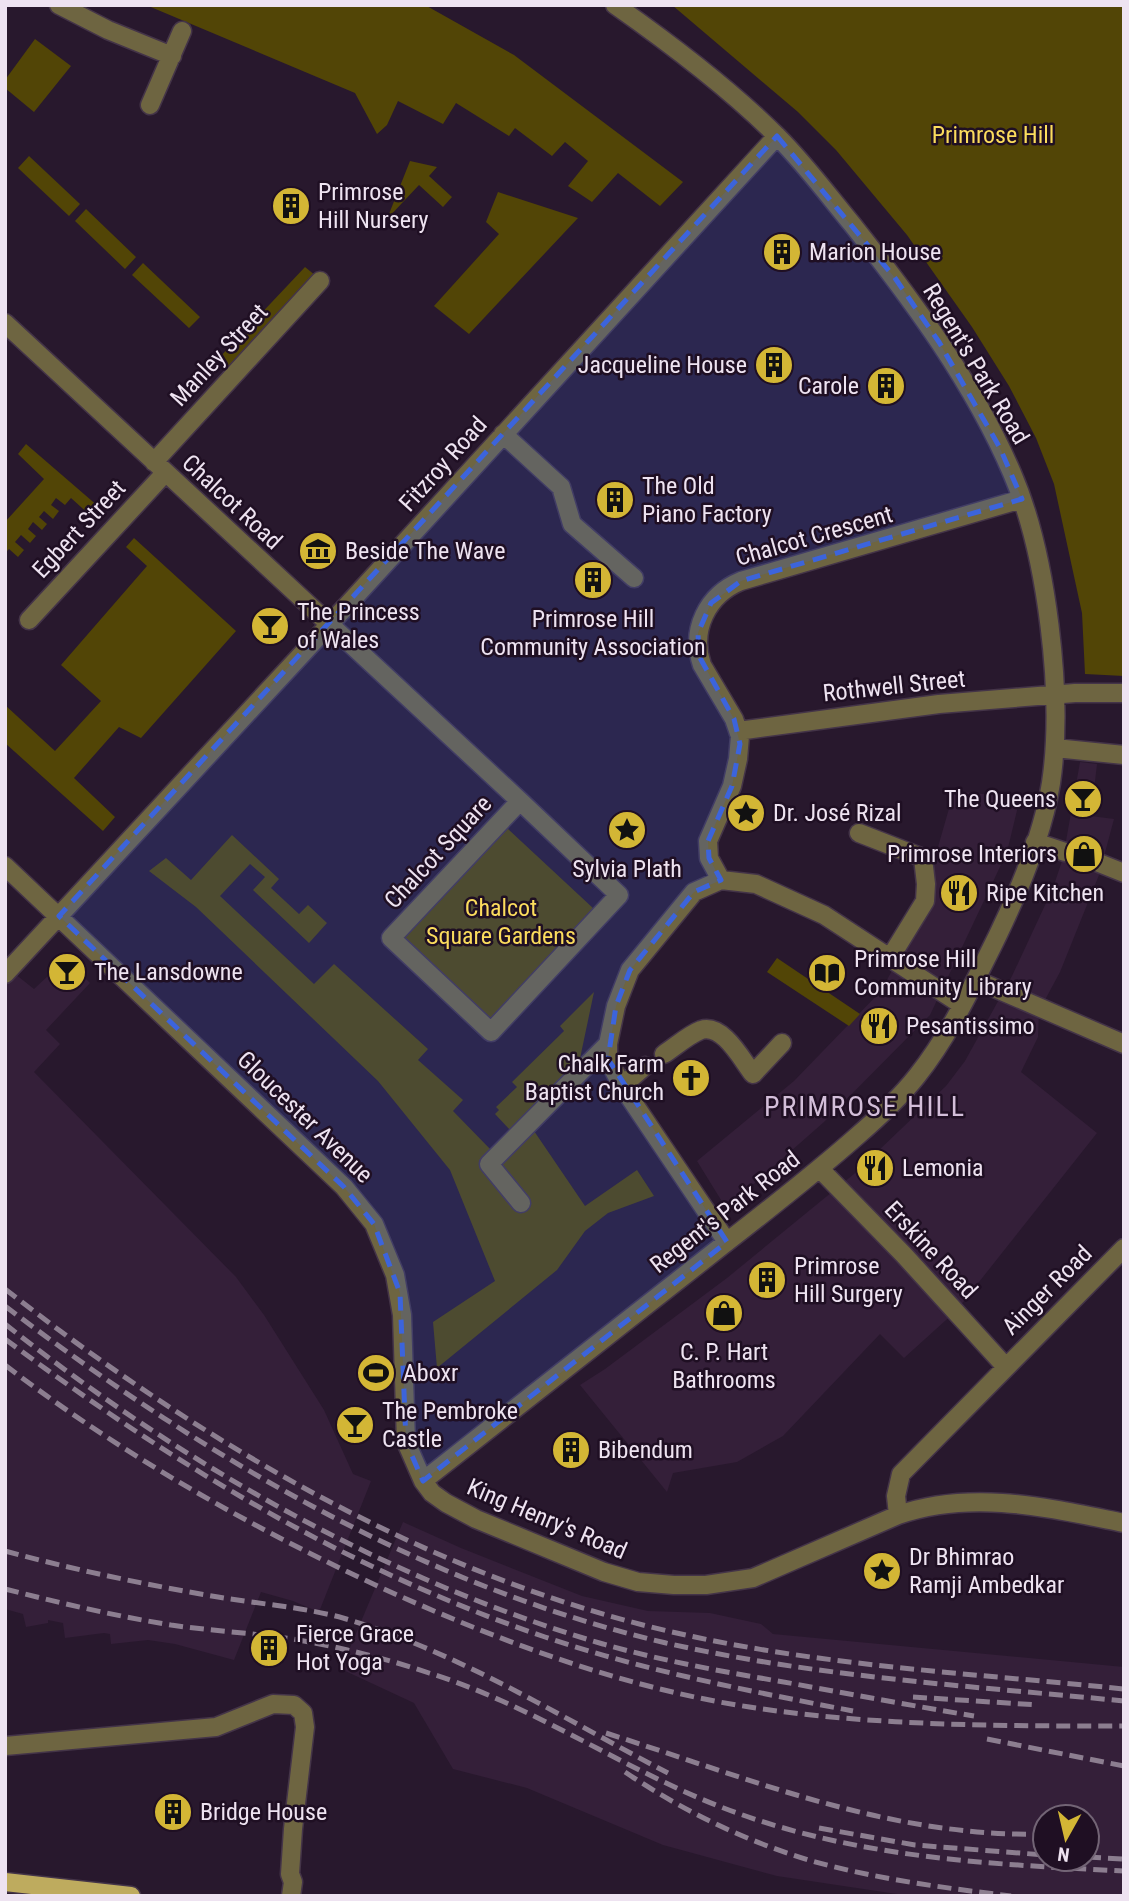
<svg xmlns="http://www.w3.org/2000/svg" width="1129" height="1901" viewBox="0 0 1129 1901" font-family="'Roboto Condensed',sans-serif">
  <rect width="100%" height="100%" fill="#28182d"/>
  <path fill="#341f39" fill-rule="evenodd" d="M 1080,762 L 1097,764 L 1091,816 L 1114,819 L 1099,875 L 1060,972 L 1039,1011 L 1038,1037 L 1021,1072 L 1097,1133 L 956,1311 L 904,1358 L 880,1334 L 783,1436 L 737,1462 L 673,1473 L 667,1492 L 580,1385 L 605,1369 L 727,1278 L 854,1174 L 946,1086 L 965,1061 L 1012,976 L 1053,888 L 1063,858 Z
    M 954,791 L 1020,798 L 1007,852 L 930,1015 L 824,1122 L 726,1208 L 697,1161 L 794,1081 L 881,991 L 931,898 L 930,875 Z
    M 66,959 L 90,983 L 46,1030 L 60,1044 L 34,1072 L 236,1277 L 264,1315 L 324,1410 L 353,1474 L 371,1481 L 319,1612 L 293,1601 L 261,1592 L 234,1660 L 175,1644 L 148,1640 L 111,1644 L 110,1634 L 104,1633 L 65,1638 L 63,1623 L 48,1620 L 48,1623 L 26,1627 L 23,1614 L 5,1609 L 5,966 L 34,989 Z
    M 403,1522 L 461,1548 L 582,1596 L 648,1611 L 710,1613 L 761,1624 L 773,1634 L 1124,1667 L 1124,1896 L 910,1896 L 777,1876 L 663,1845 L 527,1788 L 453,1769 L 414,1703 L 341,1669 ZM 1087,1817 L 1087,1859 L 1045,1859 L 1045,1817 Z"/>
  <path fill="#524506" d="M 146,5 L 425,5 L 514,55 L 683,182 L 660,206 L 618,173 L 592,202 L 568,186 L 588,161 L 565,142 L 552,156 L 515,128 L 509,136 L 456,103 L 443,124 L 398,101 L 387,125 L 377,134 L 355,93 Z
    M 672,5 L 1124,5 L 1124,676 L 1085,674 L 1082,613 L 1054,484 L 1036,438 L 1009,386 L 972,327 L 907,235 L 836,150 L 798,112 Z
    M 35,39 L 71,66 L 34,112 L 5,88 L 5,80 Z
    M 29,156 L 80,204 L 69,216 L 18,168 Z
    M 410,161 L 437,167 L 429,176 L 452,197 L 443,207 L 419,185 L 387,219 Z
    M 498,192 L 578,218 L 469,334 L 434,306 L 499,234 L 486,222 Z
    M 86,209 L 136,257 L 125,269 L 75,221 Z
    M 143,263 L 200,317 L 189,328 L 132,275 Z
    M 305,267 L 316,276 L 229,369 L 218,359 Z
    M 26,444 L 99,507 L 91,516 L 71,498 L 65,505 L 56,498 L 51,505 L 59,511 L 53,519 L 44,511 L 39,517 L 47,524 L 42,530 L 33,522 L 28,529 L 36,536 L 30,543 L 21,535 L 15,542 L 24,550 L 18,557 L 9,549 L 5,553 L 5,522 L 44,479 L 18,454 Z
    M 134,538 L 236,631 L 141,738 L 119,727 L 74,778 L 115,817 L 103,831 L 5,743 L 5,705 L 55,751 L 101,701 L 61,665 L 147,566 L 126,547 Z
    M 507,828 L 594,909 L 491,1019 L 404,938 Z
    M 232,835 L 279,879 L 271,888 L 299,914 L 308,905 L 327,923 L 309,943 L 253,890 L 265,877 L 250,864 L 220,896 L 314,984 L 334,964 L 428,1049 L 418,1060 L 463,1100 L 453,1111 L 491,1150 L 511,1131 L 495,1114 L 499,1110 L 496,1107 L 517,1087 L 512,1082 L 564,1031 L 560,1026 L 594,992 L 574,1087 L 532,1128 L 585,1206 L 637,1170 L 654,1196 L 608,1213 L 585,1231 L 557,1270 L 437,1368 L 433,1322 L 495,1281 L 450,1170 L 378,1081 L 196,907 L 149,871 L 166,858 L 191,880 Z
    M 777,958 L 860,1014 L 849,1026 L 767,972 Z"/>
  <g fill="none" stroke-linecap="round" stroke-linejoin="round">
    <path stroke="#46364a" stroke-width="18" stroke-dasharray="18 9" stroke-linecap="butt" d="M 1065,852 L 1099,863"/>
    <defs>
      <path id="minor" d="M 59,5 L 108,30 L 172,56
        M 150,105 L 182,31
        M 5,323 L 520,801 L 619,895 L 491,1032 L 391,938 L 520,801
        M 503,434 L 561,487 L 572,524 L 634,578
        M 154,462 L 320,281
        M 29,620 L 165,473
        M 738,731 L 939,704 L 1075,693 L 1124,693
        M 1055,748 L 1124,755
        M 859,833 L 923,858 L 926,884 L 925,901 L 890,958
        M 1035,842 L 1065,852
        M 1099,863 L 1124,873
        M 5,866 L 344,1187 L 374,1224 L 395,1275 L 402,1315 L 406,1442 L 423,1481 L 432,1493 L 446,1503 L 476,1519 L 604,1572 L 638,1582 L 674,1585 L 706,1585 L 753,1578 L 898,1515 C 973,1489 1049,1508 1124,1523
        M 721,880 L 709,858 L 708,841 L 732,786 L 738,759 L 740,736 L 734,719 L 702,665 C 690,630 707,595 741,581 L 1022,499
        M 5,974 L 329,625 L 777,136
        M 976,980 L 1124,1044
        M 664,1054 C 675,1047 688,1035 701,1030 C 723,1023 742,1060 753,1074 L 782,1043
        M 622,1086 L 645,1066
        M 820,1169 L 904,1255 L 1005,1366
        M 521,1203 L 489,1164 L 608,1044
        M 727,1242 L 622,1086 L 608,1059 L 608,1044 L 616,1006 L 630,970 L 694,892 L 721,880 L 756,884 L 824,915 L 962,1005
        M 423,1481 C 522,1402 623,1324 723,1245 C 768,1210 813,1175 856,1137 C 878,1118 899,1099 917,1076 C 945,1041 965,1001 985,961 C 1011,910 1042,840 1051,783 C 1064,695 1047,554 1012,473 C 973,382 913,301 852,224 C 828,195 805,164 778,137 C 729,88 672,45 615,5
        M 898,1515 L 896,1496 L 901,1474 L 1124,1248
        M 5,1746 L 216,1727 L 273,1704 L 294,1705 L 303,1713 L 305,1727 L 293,1829 L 290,1874 L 293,1882 L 291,1896"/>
      <path id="major" d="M 5,1882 L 131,1896"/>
    </defs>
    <use href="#minor" stroke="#443448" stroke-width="21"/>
    <use href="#major" stroke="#443448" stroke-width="21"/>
    <use href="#minor" stroke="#6e6541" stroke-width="18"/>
    <use href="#major" stroke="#beab5e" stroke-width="18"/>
    <path stroke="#8c7e90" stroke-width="5" stroke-dasharray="14 7" stroke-linecap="butt" d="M 5,1289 C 206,1446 443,1585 695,1637 C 836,1667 981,1674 1124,1689
      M 5,1306 C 203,1456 422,1586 666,1643 C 816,1677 971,1686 1124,1701
      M 5,1324 C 182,1464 386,1580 603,1644 C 666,1662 731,1673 795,1684 C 855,1695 914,1706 974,1716
      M 5,1339 C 173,1464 345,1569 545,1637 C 645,1671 749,1691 853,1711
      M 5,1365 C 125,1457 257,1531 395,1594 C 510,1645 631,1690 756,1708 C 878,1726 1001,1726 1124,1726
      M 5,1551 C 75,1570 147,1585 218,1597 C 259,1604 303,1607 343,1618 C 459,1652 562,1718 668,1773
      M 5,1589 C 60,1603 115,1616 171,1625 C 212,1631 253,1633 293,1639 C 339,1647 385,1658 429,1673 C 532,1705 621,1768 721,1807 C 853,1858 985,1864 1124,1871
      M 913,1697 L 1038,1705
      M 606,1733 C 751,1779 890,1838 1045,1834
      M 987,1739 L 1124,1766
      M 625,1772 C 683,1811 745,1841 812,1861 C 876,1879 945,1888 1011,1896
      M 819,1828 L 915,1845 L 1045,1855
      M 1087,1857 L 1124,1859"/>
  </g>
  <path fill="#3c64dc" fill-opacity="0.2" stroke="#3c64dc" stroke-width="5" stroke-dasharray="14 9" stroke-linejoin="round" d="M 777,136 L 895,278 L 939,342 L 1000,448 L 1022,499 L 741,581 L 711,603 L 698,633 L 699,656 L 734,719 L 740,744 L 732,786 L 708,841 L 709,858 L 721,880 L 694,892 L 630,970 L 616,1006 L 608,1059 L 727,1242 L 423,1481 L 406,1442 L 400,1293 L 374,1224 L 344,1187 L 59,916 Z"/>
  <defs>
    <symbol id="building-disc" viewBox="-11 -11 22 22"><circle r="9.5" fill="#d3b635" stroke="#1f0f23"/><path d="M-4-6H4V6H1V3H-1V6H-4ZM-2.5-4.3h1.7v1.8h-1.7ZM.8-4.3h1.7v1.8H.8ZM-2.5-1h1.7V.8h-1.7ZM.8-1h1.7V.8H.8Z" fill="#111"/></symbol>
    <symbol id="museum-disc" viewBox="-11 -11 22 22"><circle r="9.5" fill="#d3b635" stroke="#1f0f23"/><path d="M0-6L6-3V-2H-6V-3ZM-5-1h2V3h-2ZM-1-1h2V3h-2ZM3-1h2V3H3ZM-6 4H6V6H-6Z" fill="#111"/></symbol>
    <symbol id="bar-disc" viewBox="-11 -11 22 22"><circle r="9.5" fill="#d3b635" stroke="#1f0f23"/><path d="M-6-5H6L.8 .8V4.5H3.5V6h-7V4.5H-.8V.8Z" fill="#111"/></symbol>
    <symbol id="sight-disc" viewBox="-11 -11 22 22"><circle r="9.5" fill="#d3b635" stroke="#1f0f23"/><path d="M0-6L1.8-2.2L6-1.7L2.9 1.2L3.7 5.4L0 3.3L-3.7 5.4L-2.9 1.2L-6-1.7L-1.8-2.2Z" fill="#111"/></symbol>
    <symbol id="shop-disc" viewBox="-11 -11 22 22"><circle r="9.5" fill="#d3b635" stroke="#1f0f23"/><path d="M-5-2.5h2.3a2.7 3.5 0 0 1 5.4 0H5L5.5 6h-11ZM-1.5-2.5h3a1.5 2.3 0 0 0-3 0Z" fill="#111"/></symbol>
    <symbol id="restaurant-disc" viewBox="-11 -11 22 22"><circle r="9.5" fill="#d3b635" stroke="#1f0f23"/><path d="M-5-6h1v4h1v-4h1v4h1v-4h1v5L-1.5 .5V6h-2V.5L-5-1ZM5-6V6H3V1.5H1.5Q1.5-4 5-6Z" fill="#111"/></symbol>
    <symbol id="library-disc" viewBox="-11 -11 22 22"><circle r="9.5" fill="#d3b635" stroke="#1f0f23"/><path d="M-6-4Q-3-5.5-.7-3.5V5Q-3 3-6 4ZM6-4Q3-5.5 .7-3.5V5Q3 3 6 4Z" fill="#111"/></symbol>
    <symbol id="church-disc" viewBox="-11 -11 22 22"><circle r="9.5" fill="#d3b635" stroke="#1f0f23"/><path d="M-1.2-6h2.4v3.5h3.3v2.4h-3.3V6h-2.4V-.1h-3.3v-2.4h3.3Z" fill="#111"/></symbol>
    <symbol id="stadium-disc" viewBox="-11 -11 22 22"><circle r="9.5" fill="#d3b635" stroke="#1f0f23"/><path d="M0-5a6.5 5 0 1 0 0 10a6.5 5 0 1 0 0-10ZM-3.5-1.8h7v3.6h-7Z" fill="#111"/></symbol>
  </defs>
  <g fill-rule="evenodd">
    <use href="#building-disc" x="269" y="184" width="44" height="44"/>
    <use href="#building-disc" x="760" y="230" width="44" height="44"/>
    <use href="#building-disc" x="752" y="343" width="44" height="44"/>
    <use href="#building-disc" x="864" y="364" width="44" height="44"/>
    <use href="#building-disc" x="593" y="478" width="44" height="44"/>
    <use href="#museum-disc" x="296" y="529" width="44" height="44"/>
    <use href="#building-disc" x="571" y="558" width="44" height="44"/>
    <use href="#bar-disc" x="248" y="604" width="44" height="44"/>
    <use href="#bar-disc" x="1061" y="777" width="44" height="44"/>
    <use href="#sight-disc" x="724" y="791" width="44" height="44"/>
    <use href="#sight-disc" x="605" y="808" width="44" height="44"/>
    <use href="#shop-disc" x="1062" y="832" width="44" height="44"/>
    <use href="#restaurant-disc" x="937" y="871" width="44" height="44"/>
    <use href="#bar-disc" x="45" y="950" width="44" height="44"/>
    <use href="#library-disc" x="805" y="951" width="44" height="44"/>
    <use href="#restaurant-disc" x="857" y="1004" width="44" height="44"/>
    <use href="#church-disc" x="669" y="1056" width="44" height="44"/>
    <use href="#restaurant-disc" x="853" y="1146" width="44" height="44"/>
    <use href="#building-disc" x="745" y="1258" width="44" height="44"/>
    <use href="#shop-disc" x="702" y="1291" width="44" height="44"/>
    <use href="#stadium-disc" x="354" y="1351" width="44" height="44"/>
    <use href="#bar-disc" x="333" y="1403" width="44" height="44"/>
    <use href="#building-disc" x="549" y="1428" width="44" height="44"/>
    <use href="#sight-disc" x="860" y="1549" width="44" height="44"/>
    <use href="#building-disc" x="247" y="1626" width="44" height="44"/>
    <use href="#building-disc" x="151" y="1790" width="44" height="44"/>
  </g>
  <g text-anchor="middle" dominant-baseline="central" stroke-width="5" stroke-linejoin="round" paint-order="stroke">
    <g font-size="24" fill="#fbdc5d" stroke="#1f0f23">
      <text x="993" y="135">Primrose Hill</text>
      <text x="501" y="908">Chalcot<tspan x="501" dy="28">Square Gardens</tspan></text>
    </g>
    <g font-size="24" fill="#eee3f1" stroke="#1f0f23" text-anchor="start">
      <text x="318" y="192">Primrose<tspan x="318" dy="28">Hill Nursery</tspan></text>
      <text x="809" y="252">Marion House</text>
      <text x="747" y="365" text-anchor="end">Jacqueline House</text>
      <text x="859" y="386" text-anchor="end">Carole</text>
      <text x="642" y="486">The Old<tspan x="642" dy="28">Piano Factory</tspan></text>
      <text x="345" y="551">Beside The Wave</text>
      <text x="297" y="612">The Princess<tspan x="297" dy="28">of Wales</tspan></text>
      <text x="593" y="619" text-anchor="middle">Primrose Hill<tspan x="593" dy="28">Community Association</tspan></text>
      <text x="1056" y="799" text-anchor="end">The Queens</text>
      <text x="773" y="813">Dr. José Rizal</text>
      <text x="1057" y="854" text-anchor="end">Primrose Interiors</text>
      <text x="627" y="869" text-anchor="middle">Sylvia Plath</text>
      <text x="986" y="893">Ripe Kitchen</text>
      <text x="854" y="959">Primrose Hill<tspan x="854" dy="28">Community Library</tspan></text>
      <text x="94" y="972">The Lansdowne</text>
      <text x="906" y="1026">Pesantissimo</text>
      <text x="664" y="1064" text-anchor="end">Chalk Farm<tspan x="664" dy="28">Baptist Church</tspan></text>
      <text x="902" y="1168">Lemonia</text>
      <text x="794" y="1266">Primrose<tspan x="794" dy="28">Hill Surgery</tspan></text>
      <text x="724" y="1352" text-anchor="middle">C. P. Hart<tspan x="724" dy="28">Bathrooms</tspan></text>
      <text x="403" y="1373">Aboxr</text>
      <text x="382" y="1411">The Pembroke<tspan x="382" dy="28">Castle</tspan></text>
      <text x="598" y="1450">Bibendum</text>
      <text x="909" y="1557">Dr Bhimrao<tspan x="909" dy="28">Ramji Ambedkar</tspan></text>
      <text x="296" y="1634">Fierce Grace<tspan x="296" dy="28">Hot Yoga</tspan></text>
      <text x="200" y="1812">Bridge House</text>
    </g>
    <g font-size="24" fill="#eee3f1" stroke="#1f0f23">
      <text transform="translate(219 355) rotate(-47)">Manley Street</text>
      <text transform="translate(976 364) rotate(59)">Regent's Park Road</text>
      <text transform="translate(443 464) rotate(-48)">Fitzroy Road</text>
      <text transform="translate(232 502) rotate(43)">Chalcot Road</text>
      <text transform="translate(79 529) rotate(-47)">Egbert Street</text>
      <text transform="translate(814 536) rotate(-16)">Chalcot Crescent</text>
      <text transform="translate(894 686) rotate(-6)">Rothwell Street</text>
      <text transform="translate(438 852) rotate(-47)">Chalcot Square</text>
      <text transform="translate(305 1117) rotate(44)">Gloucester Avenue</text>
      <text transform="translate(725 1212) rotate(-38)">Regent's Park Road</text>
      <text transform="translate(931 1250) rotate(47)">Erskine Road</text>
      <text transform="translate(1047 1290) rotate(-45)">Ainger Road</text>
      <text transform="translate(547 1519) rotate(23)">King Henry's Road</text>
    </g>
    <g font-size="28" letter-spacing="2" fill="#d3bed9" stroke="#1f0f23">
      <text x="865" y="1106">PRIMROSE HILL</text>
    </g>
  </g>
  <rect width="1129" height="1901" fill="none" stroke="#eee3f1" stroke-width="14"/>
  <g transform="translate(1066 1838) rotate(188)"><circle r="33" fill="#1f0f23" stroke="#726475" stroke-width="2"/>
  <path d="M0-5L12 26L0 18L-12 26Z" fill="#d3b635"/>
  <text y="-10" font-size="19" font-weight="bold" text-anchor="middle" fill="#eee3f1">N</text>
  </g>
</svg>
